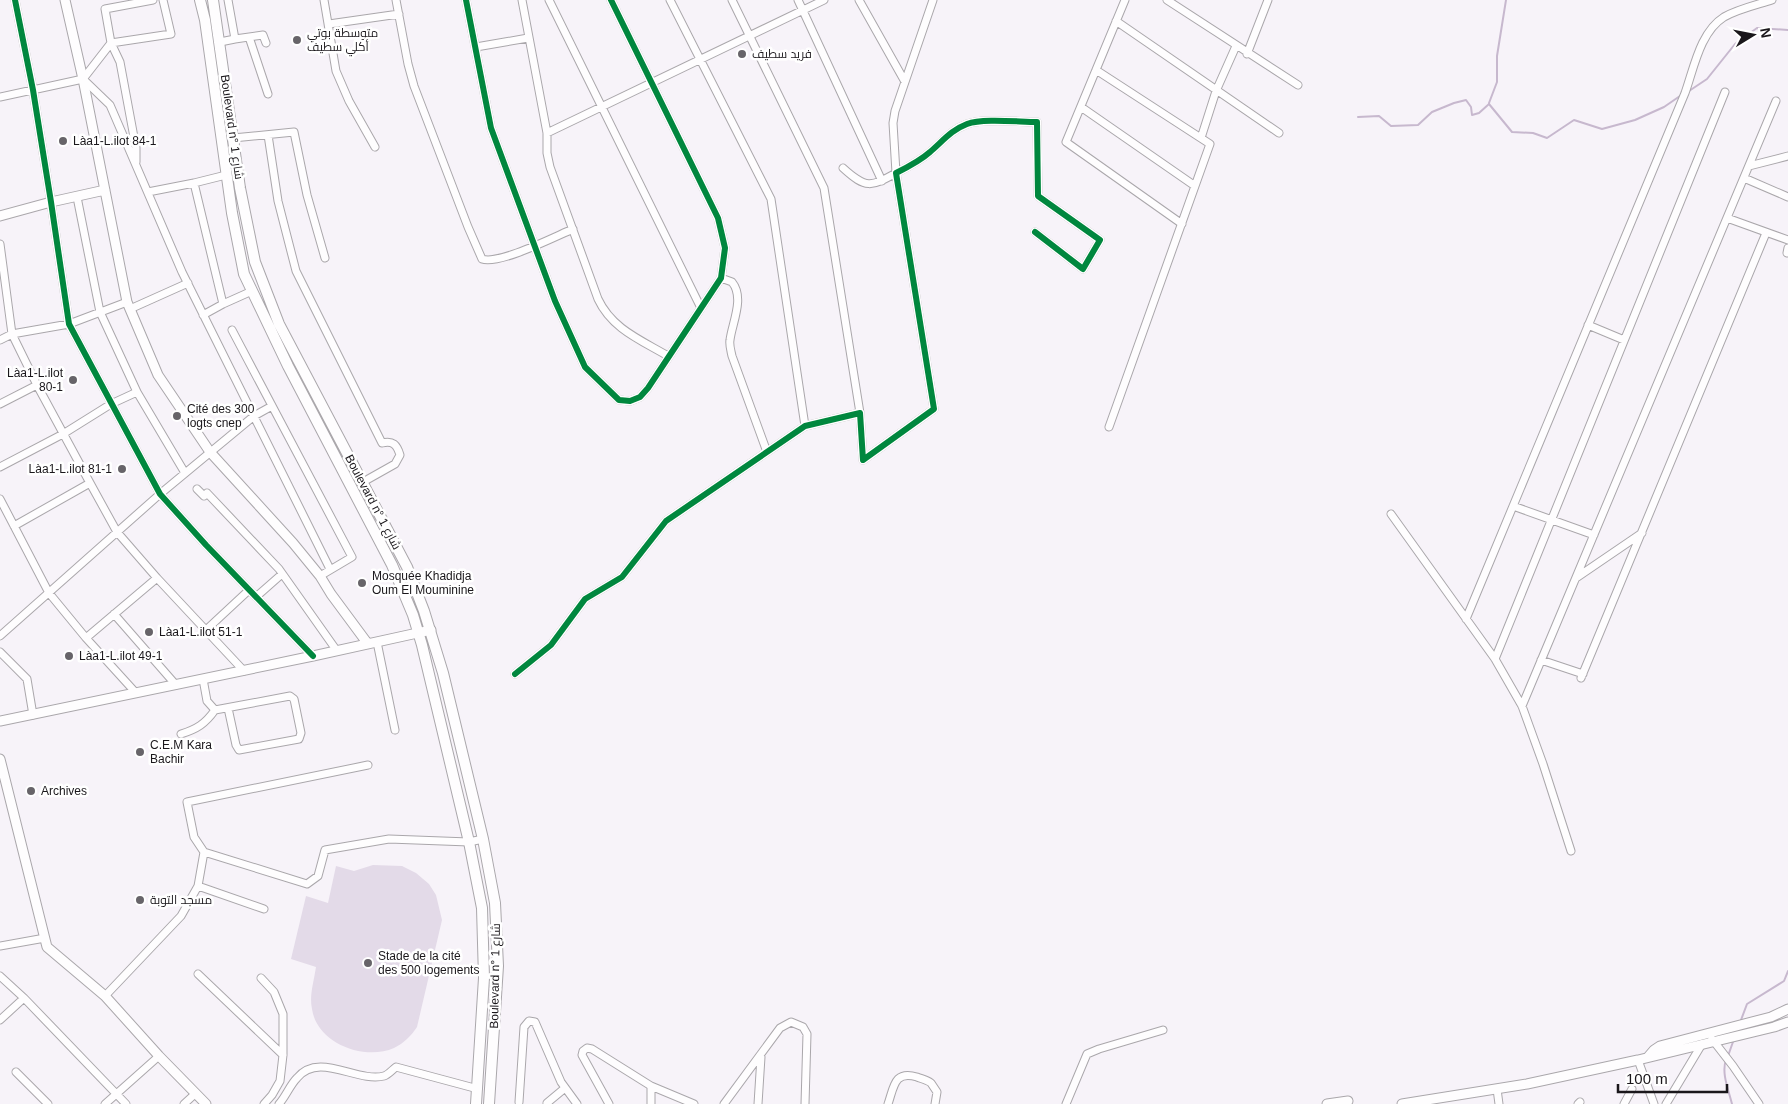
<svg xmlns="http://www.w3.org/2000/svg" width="1788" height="1104" viewBox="0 0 1788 1104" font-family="Arial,Cairo,sans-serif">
  <rect width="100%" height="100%" fill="#f7f3f9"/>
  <path fill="#e3dae8" d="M 373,865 L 402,866 L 416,873 L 429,884 L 436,895 L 442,920 L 417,1027 C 411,1036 404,1043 394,1048 C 365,1061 317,1044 312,1009 C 309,996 314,981 316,967 L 291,959 L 306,896 L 328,903 L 336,866 L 354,871 Z"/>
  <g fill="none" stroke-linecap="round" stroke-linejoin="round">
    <path stroke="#c7b8ce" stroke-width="2" d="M 1689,91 L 1707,79 L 1735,44 L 1757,28 L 1788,30
      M 1489,103 L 1497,82 L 1497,56 L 1506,0
      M 1358,117 L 1379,116 L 1391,126 L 1418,125 L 1432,112 L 1454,103 L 1466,100 L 1471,107 L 1472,115 L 1479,113 L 1489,104 L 1512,132 L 1533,133 L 1547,138 L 1574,120 L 1602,129 L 1635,120 L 1664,107 L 1680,96
      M 1741,1020 L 1747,1004 L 1784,981 L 1788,971
      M 1728,1056 L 1734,1039
      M 1726,1060 C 1721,1073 1729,1091 1732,1104"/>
    <defs>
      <path id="minor" d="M 15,0 L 33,90 L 51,202 L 69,324 L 160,494 L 206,545 L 313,656
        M 228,0 L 235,39 L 263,35 L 266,43
        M 324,0 L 336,71 L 349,101 L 375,147
        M 396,0 L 408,64 L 414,86 L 468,227 L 482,259 C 499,265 554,237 573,229
        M 466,0 L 491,128 L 555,301 L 585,367 L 619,400 L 630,401 L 640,397 L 648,388 L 721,278 L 725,248 L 718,218 L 611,0
        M 522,0 L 547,133 L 547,153 L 550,167 L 598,299 C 612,329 641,340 668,356
        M 549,0 L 701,308
        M 670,0 L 771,199 L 805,426
        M 732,0 L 824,188 L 860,413
        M 798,0 L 882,181
        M 859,0 L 904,80
        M 1125,0 L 1066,142 L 1182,224
        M 1167,0 L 1298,85
        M 1116,21 L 1279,133
        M 329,24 L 399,14
        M 249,37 L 268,94
        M 220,42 L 235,39
        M 476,47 L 528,38
        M 1247,54 L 1268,0
        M 1096,70 L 1210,144 L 1109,427
        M 83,79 L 110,105 L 182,272 L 330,569
        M 0,97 L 83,79 L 111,43 L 171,34 L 163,0
        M 1081,107 L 1195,186
        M 547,133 L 824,0
        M 268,135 L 278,201 L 296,271 L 382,443 C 393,440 397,445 400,455 L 395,464 L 363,482
        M 233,138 L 294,132 L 307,195 L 325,258
        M 1201,138 L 1216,91 L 1236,46
        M 136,162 L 136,148 L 120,62 L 111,43 L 105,9 L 153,0
        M 1749,166 L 1788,156
        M 843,168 C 866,189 871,187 896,173 L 893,123 L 895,111 L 933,0
        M 1744,178 L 1788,197
        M 194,183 L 226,175
        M 148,192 L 194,183 L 223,304 L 203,315
        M 77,197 L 100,312 L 137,392 L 185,473
        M 1727,218 L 1788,240
        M 0,244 L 12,334 L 37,385 L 90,483 L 117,532 L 157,578 L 244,671
        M 1787,253 L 1788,248
        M 721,278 L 732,282 C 745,298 732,323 730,340 C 729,345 731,351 732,356 L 767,452
        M 223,304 L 252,291
        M 130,309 L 188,283
        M 1588,325 L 1624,340
        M 232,330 L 352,557 L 320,576
        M 0,340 L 12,334 L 69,324 L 127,302
        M 0,404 L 37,385
        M 0,467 L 63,434 L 111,404 L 137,392
        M 197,489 L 204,496 L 207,493 L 279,569 L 337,651
        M 0,499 L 49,593 L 86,638 L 136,693
        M 1513,506 L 1594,535
        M 1391,514 L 1495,659 L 1522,706 L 1543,764 L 1571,851
        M 14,526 L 90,483
        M 1576,578 L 1642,533
        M 256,597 L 282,574
        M 114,614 L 176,685
        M 1466,619 L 1685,93 C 1694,68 1700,32 1724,17 C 1738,9 1756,5 1772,0
        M 206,630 L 249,590
        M 0,636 L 160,494 L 254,416 L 272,406
        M 86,638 L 157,578
        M 377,642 L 395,730
        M 0,652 L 27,679 L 33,715
        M 1495,659 L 1725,92
        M 1541,660 L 1583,674
        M 515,674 L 551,645 L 585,599 L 622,577 L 666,521 L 805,426 L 860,413 L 863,460 L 934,409 L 896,173 C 908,167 920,161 930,152 C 942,142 951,130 967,124 C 983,118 1019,122 1037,122 L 1038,196 L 1100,240 L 1083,269 L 1035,232
        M 1581,678 L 1766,233
        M 1522,706 L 1776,101
        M 215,710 L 290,696 L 294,699 L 301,733 L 299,739 L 239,750 L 236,745 L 228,708
        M 181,734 C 197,729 205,724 215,710 L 207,701 L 203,679
        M 204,852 L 194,837 L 187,802 L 368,765
        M 198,886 L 264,909
        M 0,946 L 45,938
        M 198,974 L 283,1055
        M 0,976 L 24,998 L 126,1104
        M 261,978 L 274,992 L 283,1014 L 283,1055 L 280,1081 L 272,1095 L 264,1104
        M 105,996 L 181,916 L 198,886 L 204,852 L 307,884 L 318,876 L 325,850 L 389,839 L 469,842 L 483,839
        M 0,1020 L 24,998
        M 1712,1039 L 1733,1066 L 1759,1104
        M 1638,1060 L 1654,1104
        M 16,1072 L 48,1104
        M 1497,1089 L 1499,1104
        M 519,1102 L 524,1027 L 529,1021 L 535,1022 L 561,1082 L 577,1104
        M 105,1104 L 159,1056
        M 184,1104 L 196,1093
        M 279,1104 C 286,1096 290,1085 297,1078 C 319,1051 357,1083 384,1076 C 388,1075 392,1070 396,1067 L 478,1089
        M 548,1104 L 547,1103 L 565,1088
        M 609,1104 L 582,1055 L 583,1051 L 587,1048 L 592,1049 L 651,1086
        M 651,1104 L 651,1086 L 694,1104
        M 724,1104 L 780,1028 L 791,1022 L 803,1027 L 807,1034 L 805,1104
        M 758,1104 L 761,1057
        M 888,1104 C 894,1087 894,1070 917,1077 C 922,1079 927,1080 931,1083 L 937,1092 L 935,1104
        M 1066,1104 L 1087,1054 L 1099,1049 L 1163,1030
        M 1578,1104 L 1580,1102
        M 1624,1104 L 1632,1089
        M 1666,1104 L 1702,1044"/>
      <path id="tertiary" d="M 65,0 L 83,79 L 127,302 L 158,375 L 210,452 L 293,543 L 320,576 L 331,594 L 368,644
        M 0,216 L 51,202 L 105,190
        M 0,721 L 313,656 L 431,630
        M 0,759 L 47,947 L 105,996 L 159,1056 L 206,1104
        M 1648,1057 L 1654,1050 L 1660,1046 L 1771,1017 L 1788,1009
        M 1327,1104 L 1348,1101
        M 1402,1104 L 1527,1084 L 1638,1060 L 1774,1027 L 1788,1022"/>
      <path id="secondary" d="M 200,0 L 205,20 L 232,213 L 244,274 L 288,366 L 392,565 L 413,615 L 422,645 L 469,842 L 482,908 L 484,978 L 476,1104
        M 213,0 L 240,188 L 255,262 L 279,324 L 407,567 L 424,611 L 443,673 L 483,839 L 495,903 L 498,966 L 489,1104"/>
    </defs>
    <use href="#minor" stroke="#aaa7ab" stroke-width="9"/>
    <use href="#tertiary" stroke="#aaa7ab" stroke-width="11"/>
    <use href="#secondary" stroke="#aaa7ab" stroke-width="12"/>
    <use href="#minor" stroke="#fefdfe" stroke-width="7"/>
    <use href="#tertiary" stroke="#fefdfe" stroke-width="9"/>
    <use href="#secondary" stroke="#fefdfe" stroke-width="10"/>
    <defs>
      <path id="cycleway" d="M 15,0 L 33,90 L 51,202 L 69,324 L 160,494 L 206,545 L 313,656
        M 466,0 L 491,128 L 555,301 L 585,367 L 619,400 L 630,401 L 640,397 L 648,388 L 721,278 L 725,248 L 718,218 L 611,0
        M 515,674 L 551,645 L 585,599 L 622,577 L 666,521 L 805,426 L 860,413 L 863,460 L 934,409 L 896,173 C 908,167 920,161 930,152 C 942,142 951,130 967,124 C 983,118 1019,122 1037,122 L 1038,196 L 1100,240 L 1083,269 L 1035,232"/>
    </defs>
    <use href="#cycleway" stroke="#fff" stroke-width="9"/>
    <use href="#cycleway" stroke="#00873e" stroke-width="6"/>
  </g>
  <g fill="#676469" stroke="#fff" stroke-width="2">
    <circle cx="297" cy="40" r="5"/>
    <circle cx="742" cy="54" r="5"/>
    <circle cx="63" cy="141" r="5"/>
    <circle cx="73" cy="380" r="5"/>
    <circle cx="177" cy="416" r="5"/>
    <circle cx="122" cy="469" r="5"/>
    <circle cx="362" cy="583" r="5"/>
    <circle cx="149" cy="632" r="5"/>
    <circle cx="69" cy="656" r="5"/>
    <circle cx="140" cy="752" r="5"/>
    <circle cx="31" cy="791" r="5"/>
    <circle cx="140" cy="900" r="5"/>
    <circle cx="368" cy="963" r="5"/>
  </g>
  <g text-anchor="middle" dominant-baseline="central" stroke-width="5" stroke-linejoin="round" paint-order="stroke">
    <g font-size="12" fill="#1a171b" stroke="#fff" text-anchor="start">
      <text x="307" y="33">متوسطة بوتي<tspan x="307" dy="14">أكلي سطيف</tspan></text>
      <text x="752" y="54">فريد سطيف</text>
      <text x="73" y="141">Làa1-L.ilot 84-1</text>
      <text x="63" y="373" text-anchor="end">Làa1-L.ilot<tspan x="63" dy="14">80-1</tspan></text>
      <text x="187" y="409">Cité des 300<tspan x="187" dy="14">logts cnep</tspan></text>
      <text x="112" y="469" text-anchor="end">Làa1-L.ilot 81-1</text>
      <text x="372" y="576">Mosquée Khadidja<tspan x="372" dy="14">Oum El Mouminine</tspan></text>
      <text x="159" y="632">Làa1-L.ilot 51-1</text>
      <text x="79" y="656">Làa1-L.ilot 49-1</text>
      <text x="150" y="745">C.E.M Kara<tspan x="150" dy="14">Bachir</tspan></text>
      <text x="41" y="791">Archives</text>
      <text x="150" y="900">مسجد التوبة</text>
      <text x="378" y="956">Stade de la cité<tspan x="378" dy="14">des 500 logements</tspan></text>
    </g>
    <g font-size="12" fill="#1a171b" stroke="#fff">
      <text transform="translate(232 127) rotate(82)">Boulevard n° شارع 1</text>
      <text transform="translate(373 502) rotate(62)">Boulevard n° شارع 1</text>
      <text transform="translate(495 976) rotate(-89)">Boulevard n° شارع 1</text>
    </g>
  </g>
  <g transform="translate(1753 35) rotate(80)" stroke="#ffffff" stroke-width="4" paint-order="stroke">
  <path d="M0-4L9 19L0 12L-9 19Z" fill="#1a171b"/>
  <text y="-8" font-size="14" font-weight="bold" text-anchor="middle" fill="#1a171b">N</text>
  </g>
  <path d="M1618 1084v8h109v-8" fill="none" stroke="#1a171b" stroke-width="2.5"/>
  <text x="1626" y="1084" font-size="15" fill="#1a171b" stroke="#ffffff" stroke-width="4" paint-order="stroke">100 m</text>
</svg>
